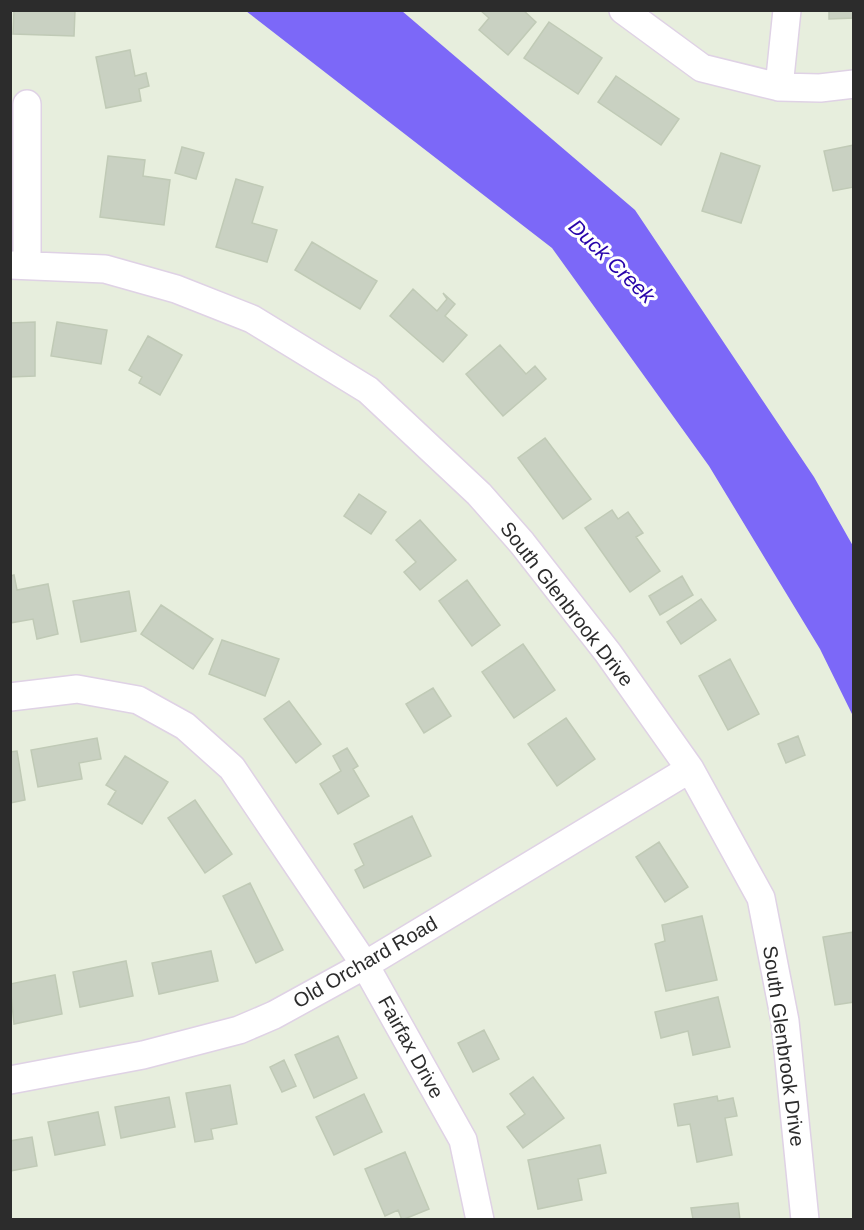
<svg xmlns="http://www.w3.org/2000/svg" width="864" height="1230" viewBox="0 0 864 1230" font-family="Helvetica,sans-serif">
  <rect width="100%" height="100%" fill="#e7eedd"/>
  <path fill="#7c68f8" d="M 246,11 L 402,11 L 635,210 L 814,477 L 853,546 L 853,716 L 820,649 L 709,466 L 552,248 Z"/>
  <path fill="#c9d1c2" stroke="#c0cab6" stroke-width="1.5" d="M 14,10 L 75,10 L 74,36 L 13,34 Z
    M 480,10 L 523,10 L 536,22 L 508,55 L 479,30 L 489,18 Z
    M 829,10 L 854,10 L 854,18 L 829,19 Z
    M 549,22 L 602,58 L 578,94 L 524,58 Z
    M 130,50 L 135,76 L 146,73 L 149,86 L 139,89 L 141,101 L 106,108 L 96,57 Z
    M 616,76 L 679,119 L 661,145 L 598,102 Z
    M 854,145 L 854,187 L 833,191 L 824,151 Z
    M 182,147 L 204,153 L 196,179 L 175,173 Z
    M 721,153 L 760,166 L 741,223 L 702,211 Z
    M 108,156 L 145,160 L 143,176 L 170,180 L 164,225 L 100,217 Z
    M 236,179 L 263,187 L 252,223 L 277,230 L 267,262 L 216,247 Z
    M 312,242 L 377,281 L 360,309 L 295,270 Z
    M 413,289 L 437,311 L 447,299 L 443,293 L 455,304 L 445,316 L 467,335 L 443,362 L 390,316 Z
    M 35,322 L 35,376 L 10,377 L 10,323 Z
    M 57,322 L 107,330 L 101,364 L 51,356 Z
    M 148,336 L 182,355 L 160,395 L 139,383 L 142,377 L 129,370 Z
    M 500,345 L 526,374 L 535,366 L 546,379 L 503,416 L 466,374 Z
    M 545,438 L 591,499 L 563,519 L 518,458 Z
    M 359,494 L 386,512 L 371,534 L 344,516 Z
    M 612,510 L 618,519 L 628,512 L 643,533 L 636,537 L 660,571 L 630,592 L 585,528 Z
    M 420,520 L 456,560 L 420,590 L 404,572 L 416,562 L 396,540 Z
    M 14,575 L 17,590 L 48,584 L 58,634 L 37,639 L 33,619 L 10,623 L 10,576 Z
    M 682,576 L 693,595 L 660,615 L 649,596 Z
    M 467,580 L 500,625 L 472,646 L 439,601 Z
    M 129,591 L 136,631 L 81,642 L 73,601 Z
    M 701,599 L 716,620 L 681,644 L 667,622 Z
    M 161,605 L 213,639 L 193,669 L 141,634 Z
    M 222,640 L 279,659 L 265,696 L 209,674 Z
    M 523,644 L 555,690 L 514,718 L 482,672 Z
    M 730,659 L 759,714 L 728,730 L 699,676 Z
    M 433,688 L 451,716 L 424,733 L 406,704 Z
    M 289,701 L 321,744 L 296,763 L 264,719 Z
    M 566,718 L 595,759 L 557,786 L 528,744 Z
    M 798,736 L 805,755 L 786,763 L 778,744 Z
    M 97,738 L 101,759 L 79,763 L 82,779 L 38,787 L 31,750 Z
    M 347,748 L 358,766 L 353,769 L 369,796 L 338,814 L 320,784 L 341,771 L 333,756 Z
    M 17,751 L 25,800 L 10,803 L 10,752 Z
    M 125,756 L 168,782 L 142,824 L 108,804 L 116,791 L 106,785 Z
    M 195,800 L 232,854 L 205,873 L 168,818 Z
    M 412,816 L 431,856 L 364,888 L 355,870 L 364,865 L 354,844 Z
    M 659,842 L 688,887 L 665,902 L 636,857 Z
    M 250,883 L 283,950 L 256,963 L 223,896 Z
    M 702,916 L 717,980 L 666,991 L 655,944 L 665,941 L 662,925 Z
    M 854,932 L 854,1002 L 835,1005 L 823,937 Z
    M 211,951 L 218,981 L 159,994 L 152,963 Z
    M 126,961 L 133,996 L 80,1007 L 73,972 Z
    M 55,975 L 62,1014 L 14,1024 L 10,984 Z
    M 718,997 L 730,1047 L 693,1055 L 688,1031 L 661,1038 L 655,1012 Z
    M 484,1030 L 499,1059 L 473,1072 L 458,1043 Z
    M 338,1036 L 357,1078 L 314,1098 L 295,1055 Z
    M 284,1060 L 296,1086 L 282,1092 L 270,1067 Z
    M 533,1077 L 564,1118 L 523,1148 L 507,1127 L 525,1114 L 510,1094 Z
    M 230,1085 L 237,1124 L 211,1129 L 213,1139 L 195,1142 L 186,1093 Z
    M 364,1094 L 382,1132 L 334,1155 L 316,1117 Z
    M 717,1096 L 718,1101 L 733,1098 L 737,1116 L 725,1118 L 732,1155 L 697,1162 L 690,1124 L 678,1126 L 674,1104 Z
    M 169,1097 L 175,1127 L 121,1138 L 115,1107 Z
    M 98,1112 L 105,1145 L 55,1155 L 48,1122 Z
    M 32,1137 L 37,1166 L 10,1171 L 10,1141 Z
    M 600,1145 L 606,1173 L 578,1179 L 582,1200 L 538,1209 L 528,1160 Z
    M 405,1152 L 429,1209 L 402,1220 L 398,1210 L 385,1216 L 365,1169 Z
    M 738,1203 L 740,1220 L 686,1220 L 693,1219 L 691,1208 Z"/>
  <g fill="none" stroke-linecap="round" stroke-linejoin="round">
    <defs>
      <path id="minor" d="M 623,10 L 702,68 L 779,87 L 820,88 L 854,84
        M 779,87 L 787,10
        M 27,263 L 27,104
        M 10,265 L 105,269 L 176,289 L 252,319 L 368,390 L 479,494 L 522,543 L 608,653 L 690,769 L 761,898 L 785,1021 L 805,1220
        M 10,697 L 77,689 L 138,700 L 185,726 L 232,768 L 365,965 L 463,1140 L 480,1220
        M 10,1080 L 143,1055 L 239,1030 L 274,1015 L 365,965 L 690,769"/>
    </defs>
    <use href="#minor" stroke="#dfd2e5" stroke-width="30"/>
    <use href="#minor" stroke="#fff" stroke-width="27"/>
  </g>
  <g text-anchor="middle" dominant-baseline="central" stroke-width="6" stroke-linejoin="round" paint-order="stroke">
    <g font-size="20" fill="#2c2c2c" stroke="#fff">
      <text transform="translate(567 604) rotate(52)">South Glenbrook Drive</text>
      <text transform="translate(365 962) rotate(-30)">Old Orchard Road</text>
      <text transform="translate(784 1046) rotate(82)">South Glenbrook Drive</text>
      <text transform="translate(411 1047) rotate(61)">Fairfax Drive</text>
    </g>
    <g font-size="21" font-style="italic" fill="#2703a9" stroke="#fff">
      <text transform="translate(612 261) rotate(44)">Duck Creek</text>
    </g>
  </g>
  <rect width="864" height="1230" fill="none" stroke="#2c2c2c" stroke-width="24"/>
</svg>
